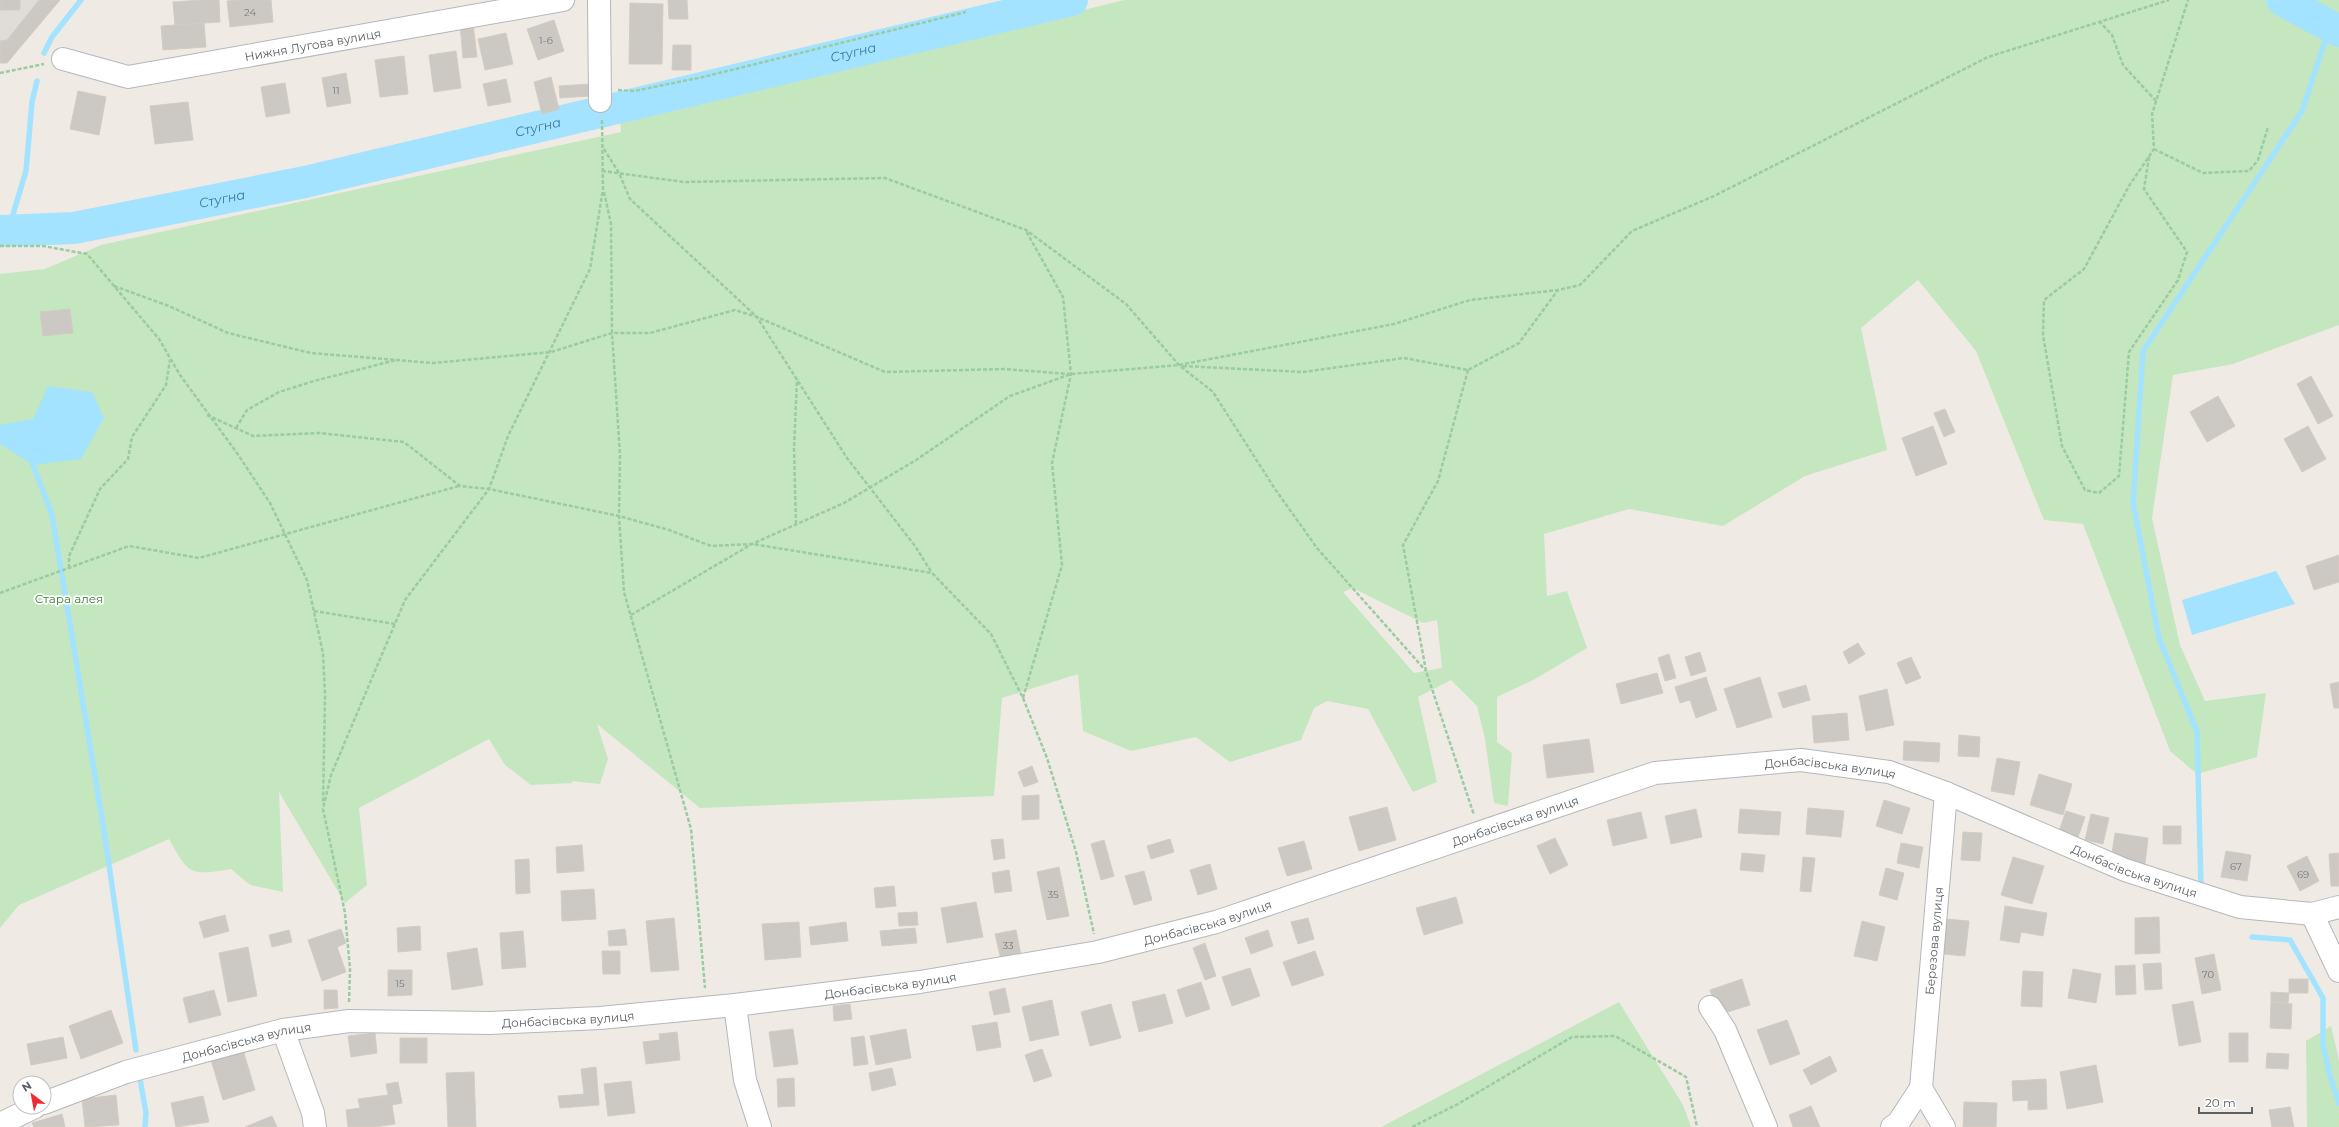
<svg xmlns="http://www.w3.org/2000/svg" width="2339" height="1127" viewBox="0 0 2339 1127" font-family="Montserrat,sans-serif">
  <rect width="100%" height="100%" fill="#efebe4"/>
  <path fill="#e0ddd8" d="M 0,0 L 60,0 L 7,63 L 0,63 Z"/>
  <path fill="#c4e7bf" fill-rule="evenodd" d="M 1124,0 L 2339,0 L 2339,325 L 2233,364 L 2173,375 L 2152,518 L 2180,645 L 2205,701 L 2266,693 L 2257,757 L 2197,774 L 2170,751 L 2083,524 L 2044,520 L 1976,351 L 1918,280 L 1861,328 L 1887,450 L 1805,476 L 1723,526 L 1629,509 L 1544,534 L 1547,596 L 1567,591 L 1587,648 L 1535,679 L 1497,697 L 1497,742 L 1512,753 L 1508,806 L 1494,803 L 1485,739 L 1477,706 L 1451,680 L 1418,697 L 1437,782 L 1413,792 L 1368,709 L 1327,701 L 1314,708 L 1301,740 L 1230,762 L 1196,737 L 1131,751 L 1083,731 L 1078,674 L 1002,698 L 994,796 L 700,808 L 597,724 L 608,759 L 600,784 L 571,781 L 573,783 L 531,785 L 505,765 L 489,739 L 359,808 L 367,885 L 345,903 L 279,792 L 283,892 L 250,885 L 231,869 C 190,876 189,875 169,839 L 19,905 L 0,928 L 0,274 L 45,269 L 101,245 L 621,132 L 620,115 L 846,69 ZM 1353,588 L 1423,623 L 1437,620 L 1442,668 L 1414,673 L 1343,592 Z
    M 1619,1002 L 1683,1105 L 1691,1127 L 1381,1127 Z
    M 2331,1026 L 2339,1060 L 2339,1127 L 2307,1127 L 2306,1041 Z"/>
  <path fill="#a3e3ff" d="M 48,386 L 92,392 L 104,418 L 81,459 L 33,465 L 0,444 L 0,425 L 33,419 Z
    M 2276,571 L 2295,604 L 2192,635 L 2182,600 Z"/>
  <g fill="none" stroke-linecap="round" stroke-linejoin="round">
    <path stroke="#a3e3ff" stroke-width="5.5" d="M 44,53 L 52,37 L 81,0
      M 8,231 L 26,171 L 32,102 L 37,81
      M 33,465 L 52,515 L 104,831 L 136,1050
      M 2204,887 L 2201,886 L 2197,732 L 2159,638 L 2133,503 L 2143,351 L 2302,111 L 2330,26
      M 2252,937 L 2290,940 L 2323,998 L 2323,1045 L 2330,1076 L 2339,1103
      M 140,1079 L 146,1113 L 145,1127"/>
    <g stroke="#a3e3ff" stroke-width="32">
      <path d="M 2282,0 L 2339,31"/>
      <path id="s1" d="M 0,231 L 74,228 L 305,182 L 1072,0"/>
    </g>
  </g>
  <path fill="#ccc8c3" stroke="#d4ccc2" d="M 0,0 L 20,0 L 20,10 L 0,10 Z
    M 39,0 L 60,0 L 7,63 L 0,63 L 0,41 L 7,40 Z
    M 201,0 L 219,0 L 220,22 L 175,25 L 173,2 Z
    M 238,0 L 271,0 L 273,22 L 230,27 L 227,1 Z
    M 668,0 L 687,0 L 688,19 L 669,19 Z
    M 630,3 L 663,4 L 662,64 L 629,64 Z
    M 554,20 L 564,51 L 538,60 L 527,29 Z
    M 204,23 L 206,47 L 163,50 L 161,26 Z
    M 473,23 L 477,57 L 463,58 L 460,25 Z
    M 506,33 L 513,64 L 485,70 L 478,39 Z
    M 673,45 L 691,45 L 691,70 L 672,70 Z
    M 456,51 L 461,88 L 434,92 L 429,55 Z
    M 404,56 L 408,94 L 380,97 L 375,60 Z
    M 346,73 L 351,103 L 327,107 L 322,78 Z
    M 551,77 L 559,109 L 542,114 L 534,82 Z
    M 506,79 L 511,102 L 488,106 L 483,84 Z
    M 285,83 L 290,113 L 266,117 L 261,87 Z
    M 589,84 L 590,96 L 560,98 L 559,86 Z
    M 78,91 L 106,97 L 99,135 L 70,129 Z
    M 188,102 L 193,140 L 155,144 L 150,106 Z
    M 70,309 L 73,333 L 43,336 L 40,312 Z
    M 2311,376 L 2333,416 L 2318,424 L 2297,384 Z
    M 2218,396 L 2235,426 L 2207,442 L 2190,412 Z
    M 1945,409 L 1955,432 L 1944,437 L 1934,413 Z
    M 1933,426 L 1947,464 L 1916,476 L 1902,438 Z
    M 2308,426 L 2326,459 L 2302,472 L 2284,439 Z
    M 2339,555 L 2339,582 L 2314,590 L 2306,566 Z
    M 1858,643 L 1865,654 L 1849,664 L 1843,652 Z
    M 1700,652 L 1706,671 L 1691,676 L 1685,657 Z
    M 1669,654 L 1676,678 L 1665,681 L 1658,658 Z
    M 1911,657 L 1921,678 L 1906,684 L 1897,663 Z
    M 1657,673 L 1663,693 L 1621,704 L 1616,684 Z
    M 1706,677 L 1717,710 L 1696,718 L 1690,700 L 1680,703 L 1675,687 Z
    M 1760,677 L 1772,717 L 1737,728 L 1724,689 Z
    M 2339,682 L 2339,708 L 2334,708 L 2330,684 Z
    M 1806,685 L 1810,700 L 1783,708 L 1778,693 Z
    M 1887,689 L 1894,725 L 1866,731 L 1859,696 Z
    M 1847,713 L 1849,740 L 1814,743 L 1812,716 Z
    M 1959,735 L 1980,737 L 1979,757 L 1958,756 Z
    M 1589,739 L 1594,772 L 1547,778 L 1543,745 Z
    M 1904,741 L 1940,743 L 1939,762 L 1903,760 Z
    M 1997,758 L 2020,762 L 2014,795 L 1991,791 Z
    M 1032,766 L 1038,782 L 1024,787 L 1018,772 Z
    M 2039,774 L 2072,784 L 2063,815 L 2030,805 Z
    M 1039,795 L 1039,819 L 1022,820 L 1022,796 Z
    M 1884,800 L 1910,808 L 1902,834 L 1876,826 Z
    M 1387,807 L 1396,840 L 1359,851 L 1349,817 Z
    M 1808,808 L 1844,811 L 1841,837 L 1806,834 Z
    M 1696,809 L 1702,837 L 1671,844 L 1665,816 Z
    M 1740,809 L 1781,812 L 1779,835 L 1738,833 Z
    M 2066,811 L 2085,817 L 2077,840 L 2058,834 Z
    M 1641,812 L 1647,838 L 1613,846 L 1607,820 Z
    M 2091,814 L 2109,818 L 2103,844 L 2085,840 Z
    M 2163,826 L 2181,826 L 2181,844 L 2163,844 Z
    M 1963,832 L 1982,833 L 1980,861 L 1961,860 Z
    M 2115,833 L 2148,838 L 2145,864 L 2111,860 Z
    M 1555,838 L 1568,865 L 1550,874 L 1537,846 Z
    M 1003,839 L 1005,858 L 994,860 L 991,840 Z
    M 1170,839 L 1174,852 L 1151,859 L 1147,846 Z
    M 1104,840 L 1114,876 L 1101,880 L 1091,844 Z
    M 1304,841 L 1312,869 L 1287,876 L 1278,848 Z
    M 1901,843 L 1923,847 L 1919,868 L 1897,863 Z
    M 582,845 L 584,871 L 557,873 L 556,847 Z
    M 2226,851 L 2251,855 L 2247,881 L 2221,877 Z
    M 1742,853 L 1765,855 L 1763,872 L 1740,870 Z
    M 2339,853 L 2339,886 L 2331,886 L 2329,854 Z
    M 2307,856 L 2319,881 L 2300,891 L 2287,866 Z
    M 1803,857 L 1815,858 L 1811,892 L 1800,891 Z
    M 2013,857 L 2044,866 L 2032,904 L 2001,895 Z
    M 529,859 L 530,893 L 516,894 L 515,860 Z
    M 1210,864 L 1217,889 L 1198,895 L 1190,870 Z
    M 1059,867 L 1069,916 L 1047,920 L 1037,872 Z
    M 1886,868 L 1904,873 L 1897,900 L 1879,895 Z
    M 1009,870 L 1012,891 L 995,893 L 992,873 Z
    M 1144,871 L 1152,900 L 1134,905 L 1125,876 Z
    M 894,886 L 896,906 L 876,908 L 874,888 Z
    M 594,889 L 596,919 L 562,921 L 561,891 Z
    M 1456,897 L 1463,923 L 1424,935 L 1416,908 Z
    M 976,902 L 983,937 L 947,943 L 941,908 Z
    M 2005,906 L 2047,913 L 2043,936 L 2021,932 L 2019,943 L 2000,940 Z
    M 917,912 L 918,925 L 899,926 L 898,913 Z
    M 225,915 L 229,931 L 204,938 L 199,922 Z
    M 2159,917 L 2160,953 L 2135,954 L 2135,918 Z
    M 674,918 L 679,970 L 651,972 L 646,921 Z
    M 1308,918 L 1314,939 L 1298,944 L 1291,922 Z
    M 1946,919 L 1969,921 L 1965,956 L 1943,954 Z
    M 1862,921 L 1885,927 L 1877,961 L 1854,956 Z
    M 799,922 L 801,957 L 765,960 L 762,924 Z
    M 846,922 L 848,941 L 811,945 L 809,927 Z
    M 420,926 L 421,950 L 398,952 L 397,928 Z
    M 915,928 L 917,943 L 882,946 L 880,931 Z
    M 341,929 L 346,943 L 337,947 L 346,972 L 322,981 L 308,940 Z
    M 625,929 L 627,945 L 609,946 L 608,931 Z
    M 289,930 L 292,942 L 272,947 L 269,935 Z
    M 1016,930 L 1021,955 L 1001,960 L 995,934 Z
    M 1268,930 L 1273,946 L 1251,954 L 1245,938 Z
    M 523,931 L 526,967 L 502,969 L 500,933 Z
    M 1205,943 L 1216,976 L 1205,980 L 1193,948 Z
    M 248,947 L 257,996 L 228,1002 L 219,953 Z
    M 477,948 L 483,985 L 452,990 L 447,953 Z
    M 602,951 L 620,951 L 620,974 L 603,974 Z
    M 1315,951 L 1324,975 L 1292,986 L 1283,962 Z
    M 2214,954 L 2221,990 L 2202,994 L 2195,958 Z
    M 2161,963 L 2162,989 L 2145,990 L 2143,964 Z
    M 2135,965 L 2136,994 L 2116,995 L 2115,966 Z
    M 1250,968 L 1260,996 L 1232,1006 L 1222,977 Z
    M 2073,969 L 2101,974 L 2096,1003 L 2068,998 Z
    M 388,970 L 412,970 L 412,995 L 388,996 Z
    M 2023,971 L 2043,972 L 2042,1007 L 2021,1006 Z
    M 1742,979 L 1750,1005 L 1718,1015 L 1710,990 Z
    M 2289,979 L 2308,979 L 2308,993 L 2289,993 Z
    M 1201,982 L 1210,1009 L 1186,1017 L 1177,990 Z
    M 1005,988 L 1010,1012 L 994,1015 L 989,992 Z
    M 214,990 L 221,1015 L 189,1023 L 183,998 Z
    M 324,990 L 337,990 L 338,1008 L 324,1009 Z
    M 2271,992 L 2289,993 L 2288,1003 L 2271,1002 Z
    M 1165,994 L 1173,1023 L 1139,1032 L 1132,1002 Z
    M 1052,1000 L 1059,1035 L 1030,1041 L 1022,1007 Z
    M 2193,1001 L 2201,1042 L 2179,1046 L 2172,1005 Z
    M 2271,1002 L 2292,1004 L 2291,1029 L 2270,1028 Z
    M 850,1004 L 852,1019 L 834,1021 L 833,1006 Z
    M 1111,1004 L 1121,1038 L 1090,1046 L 1081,1012 Z
    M 111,1010 L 123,1043 L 81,1059 L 69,1026 Z
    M 1787,1020 L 1800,1054 L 1770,1065 L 1757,1030 Z
    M 997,1022 L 1001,1047 L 977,1051 L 972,1026 Z
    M 793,1029 L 798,1064 L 774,1067 L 769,1032 Z
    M 906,1029 L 911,1058 L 876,1065 L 870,1036 Z
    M 677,1032 L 680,1060 L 646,1064 L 643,1042 L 660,1040 L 659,1034 Z
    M 375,1033 L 377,1053 L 351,1057 L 348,1036 Z
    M 2229,1033 L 2248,1033 L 2248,1062 L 2229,1062 Z
    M 864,1036 L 868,1064 L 854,1066 L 851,1038 Z
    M 63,1037 L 67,1058 L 31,1065 L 27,1044 Z
    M 400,1038 L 427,1038 L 427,1063 L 400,1063 Z
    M 1042,1049 L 1052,1076 L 1034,1082 L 1025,1055 Z
    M 243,1050 L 255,1090 L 223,1100 L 211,1060 Z
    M 2267,1053 L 2289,1054 L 2288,1069 L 2266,1068 Z
    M 1830,1056 L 1837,1071 L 1811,1085 L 1803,1070 Z
    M 2096,1065 L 2103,1102 L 2067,1109 L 2060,1072 Z
    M 596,1067 L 599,1105 L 560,1108 L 558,1096 L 584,1094 L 581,1069 Z
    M 892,1068 L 896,1085 L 872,1091 L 869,1073 Z
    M 474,1072 L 476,1127 L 448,1127 L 446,1073 Z
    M 794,1078 L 795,1106 L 778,1107 L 777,1079 Z
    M 2046,1079 L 2047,1109 L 2028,1110 L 2028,1100 L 2013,1101 L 2012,1081 Z
    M 631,1081 L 635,1113 L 608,1116 L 604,1084 Z
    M 398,1082 L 402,1103 L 392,1105 L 395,1124 L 374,1127 L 348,1127 L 346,1110 L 360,1108 L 358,1099 L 388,1095 L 386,1084 Z
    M 116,1095 L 119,1125 L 85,1127 L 82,1099 Z
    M 203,1096 L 209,1122 L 176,1127 L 171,1103 Z
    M 1964,1102 L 1997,1103 L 1996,1127 L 1963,1127 Z
    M 1811,1106 L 1820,1127 L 1793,1127 L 1789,1115 Z
    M 2290,1107 L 2294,1127 L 2272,1127 L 2269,1110 Z
    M 62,1114 L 65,1127 L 34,1127 L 32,1123 Z
    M 272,1116 L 277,1127 L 245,1127 Z"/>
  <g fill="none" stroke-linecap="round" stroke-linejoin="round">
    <defs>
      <g id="minor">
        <path d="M 599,0 L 600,101"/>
        <path id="s2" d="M 63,59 L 128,77 L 563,0"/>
        <path d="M 2312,914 L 2339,971"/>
        <path d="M 735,1005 L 745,1080 L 760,1127"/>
        <path d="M 1710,1007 L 1725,1030 L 1766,1127"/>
        <path d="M 283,1030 L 313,1113 L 315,1127"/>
        <path id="s3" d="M 44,1103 L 126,1072 L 283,1030 L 349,1021 L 490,1023 L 600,1018 L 735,1005 L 920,982 L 1098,952 L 1216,922 L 1655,773 L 1801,760 L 1889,772 L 1946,793 L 2125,870 L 2240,907 L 2312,914 L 2339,907"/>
        <path d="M 0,1124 L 35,1107"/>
        <path d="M 1892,1127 L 1898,1123 L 1921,1088"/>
        <path id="s4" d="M 1944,1127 L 1921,1088 L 1946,793"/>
      </g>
    </defs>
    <use href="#minor" stroke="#b4b7bb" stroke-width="24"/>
    <path stroke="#9acba1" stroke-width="2.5" stroke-dasharray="4 2" stroke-linecap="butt" d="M 2099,21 L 2112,35 L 2123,65 L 2156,101
      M 0,73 L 44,64
      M 618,90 L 634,91 L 703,77 L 966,12
      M 604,149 L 619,173 L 630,199 L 757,317 L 847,458 L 915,546 L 932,573
      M 2154,149 L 2203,173 L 2249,171 L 2258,160 L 2268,127
      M 2149,157 L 2144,189 L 2187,252 L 2178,280 L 2129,352 L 2119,476 L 2099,493 L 2085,490 L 2062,446 L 2043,335 L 2044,300 L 2084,269 L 2129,186 L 2154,149 L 2152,114 L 2188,0
      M 602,171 L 684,182 L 885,178 L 1026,230 L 1126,304 L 1179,365 L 1213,392 L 1275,489 L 1317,548 L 1426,671
      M 604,192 L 611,224 L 612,333 L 620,455 L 619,516 L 624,592 L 691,829 L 705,988
      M 0,246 L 43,246 L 87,254 L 159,339 L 180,375 L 237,453 L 270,503 L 307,580 L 323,653 L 325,695 L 323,804
      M 114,286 L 169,306 L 228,333 L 311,353 L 433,363 L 551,352 L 612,333 L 650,333 L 735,310 L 757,317 L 885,372 L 1004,369 L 1069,374
      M 1183,366 L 1303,372 L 1404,358 L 1468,370 L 1519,343 L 1558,290
      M 1468,370 L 1438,481 L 1403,545 L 1426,671 L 1474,815
      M 207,415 L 253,436 L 319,433 L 404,442 L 460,486 L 489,489 L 619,516 L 669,530 L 711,546 L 752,544 L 932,573 L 991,634 L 1023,698 L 1047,758 L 1076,852 L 1094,934
      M 236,428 L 247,410 L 279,392 L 314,381 L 396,360
      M 796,524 L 794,449 L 797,379
      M 69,568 L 69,556 L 100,489 L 128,459 L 132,437 L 166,385 L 170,360
      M 0,593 L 129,546 L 199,558 L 459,486
      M 314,611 L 395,624
      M 631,615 L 752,544 L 844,503 L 916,460 L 1010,396 L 1071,374 L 1179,365 L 1394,324 L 1470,300 L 1558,290 L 1580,285 L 1632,231 L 1714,196 L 1988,57 L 2169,0
      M 1023,698 L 1062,565 L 1052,463 L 1071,374 L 1063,297 L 1026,231
      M 349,1002 L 350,969 L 345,913 L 323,809 L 331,775 L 405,600 L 489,489 L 508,436 L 590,269 L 603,189 L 602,120
      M 1412,1127 L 1458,1104 L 1572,1037 L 1615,1036 L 1686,1077 L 1697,1127"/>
    <use href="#minor" stroke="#fff" stroke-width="22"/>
  </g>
  <g text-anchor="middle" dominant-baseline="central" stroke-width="3.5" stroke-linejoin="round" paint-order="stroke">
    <g font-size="10" fill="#787b7c">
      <text x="250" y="12">24</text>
      <text x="546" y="40">1-б</text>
      <text x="336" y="90">11</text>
      <text x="2236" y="866">67</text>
      <text x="2303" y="874">69</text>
      <text x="1053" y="894">35</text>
      <text x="1008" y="945">33</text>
      <text x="2208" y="974">70</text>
      <text x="400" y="983">15</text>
    </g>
    <g font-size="12" fill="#5c6165" stroke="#fff">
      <text stroke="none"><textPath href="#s2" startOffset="255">Нижня Лугова вулиця</textPath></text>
      <text stroke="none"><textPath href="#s3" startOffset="1832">Донбасівська вулиця</textPath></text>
      <text stroke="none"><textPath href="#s3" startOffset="1508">Донбасівська вулиця</textPath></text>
      <text stroke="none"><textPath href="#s3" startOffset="2156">Донбасівська вулиця</textPath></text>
      <text stroke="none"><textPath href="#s3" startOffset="1184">Донбасівська вулиця</textPath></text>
      <text stroke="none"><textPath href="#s4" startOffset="193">Березова вулиця</textPath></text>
      <text stroke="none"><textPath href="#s3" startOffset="860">Донбасівська вулиця</textPath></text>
      <text stroke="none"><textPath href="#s3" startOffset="536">Донбасівська вулиця</textPath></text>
      <text stroke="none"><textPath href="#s3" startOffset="212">Донбасівська вулиця</textPath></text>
    </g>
    <g font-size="12" fill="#398532" stroke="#fff">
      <text x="69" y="598">Стара алея</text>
    </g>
    <g font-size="13" font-style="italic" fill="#3879a2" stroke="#fff">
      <text stroke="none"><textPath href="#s1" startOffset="873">Стугна</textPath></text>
      <text stroke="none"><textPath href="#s1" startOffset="549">Стугна</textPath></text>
      <text stroke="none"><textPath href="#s1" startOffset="225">Стугна</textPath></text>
    </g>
  </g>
  <g transform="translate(32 1095) rotate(328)"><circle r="19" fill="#ffffff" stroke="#bec0c1"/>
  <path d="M0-3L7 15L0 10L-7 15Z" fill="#ee2a34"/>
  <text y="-6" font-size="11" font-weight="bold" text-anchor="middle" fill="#5c6165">N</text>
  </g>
  <path d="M2199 1107v6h53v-6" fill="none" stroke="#5c6165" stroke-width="2"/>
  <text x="2205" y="1107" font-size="12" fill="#5c6165" stroke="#ffffff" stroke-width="3" paint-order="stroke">20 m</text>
</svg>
